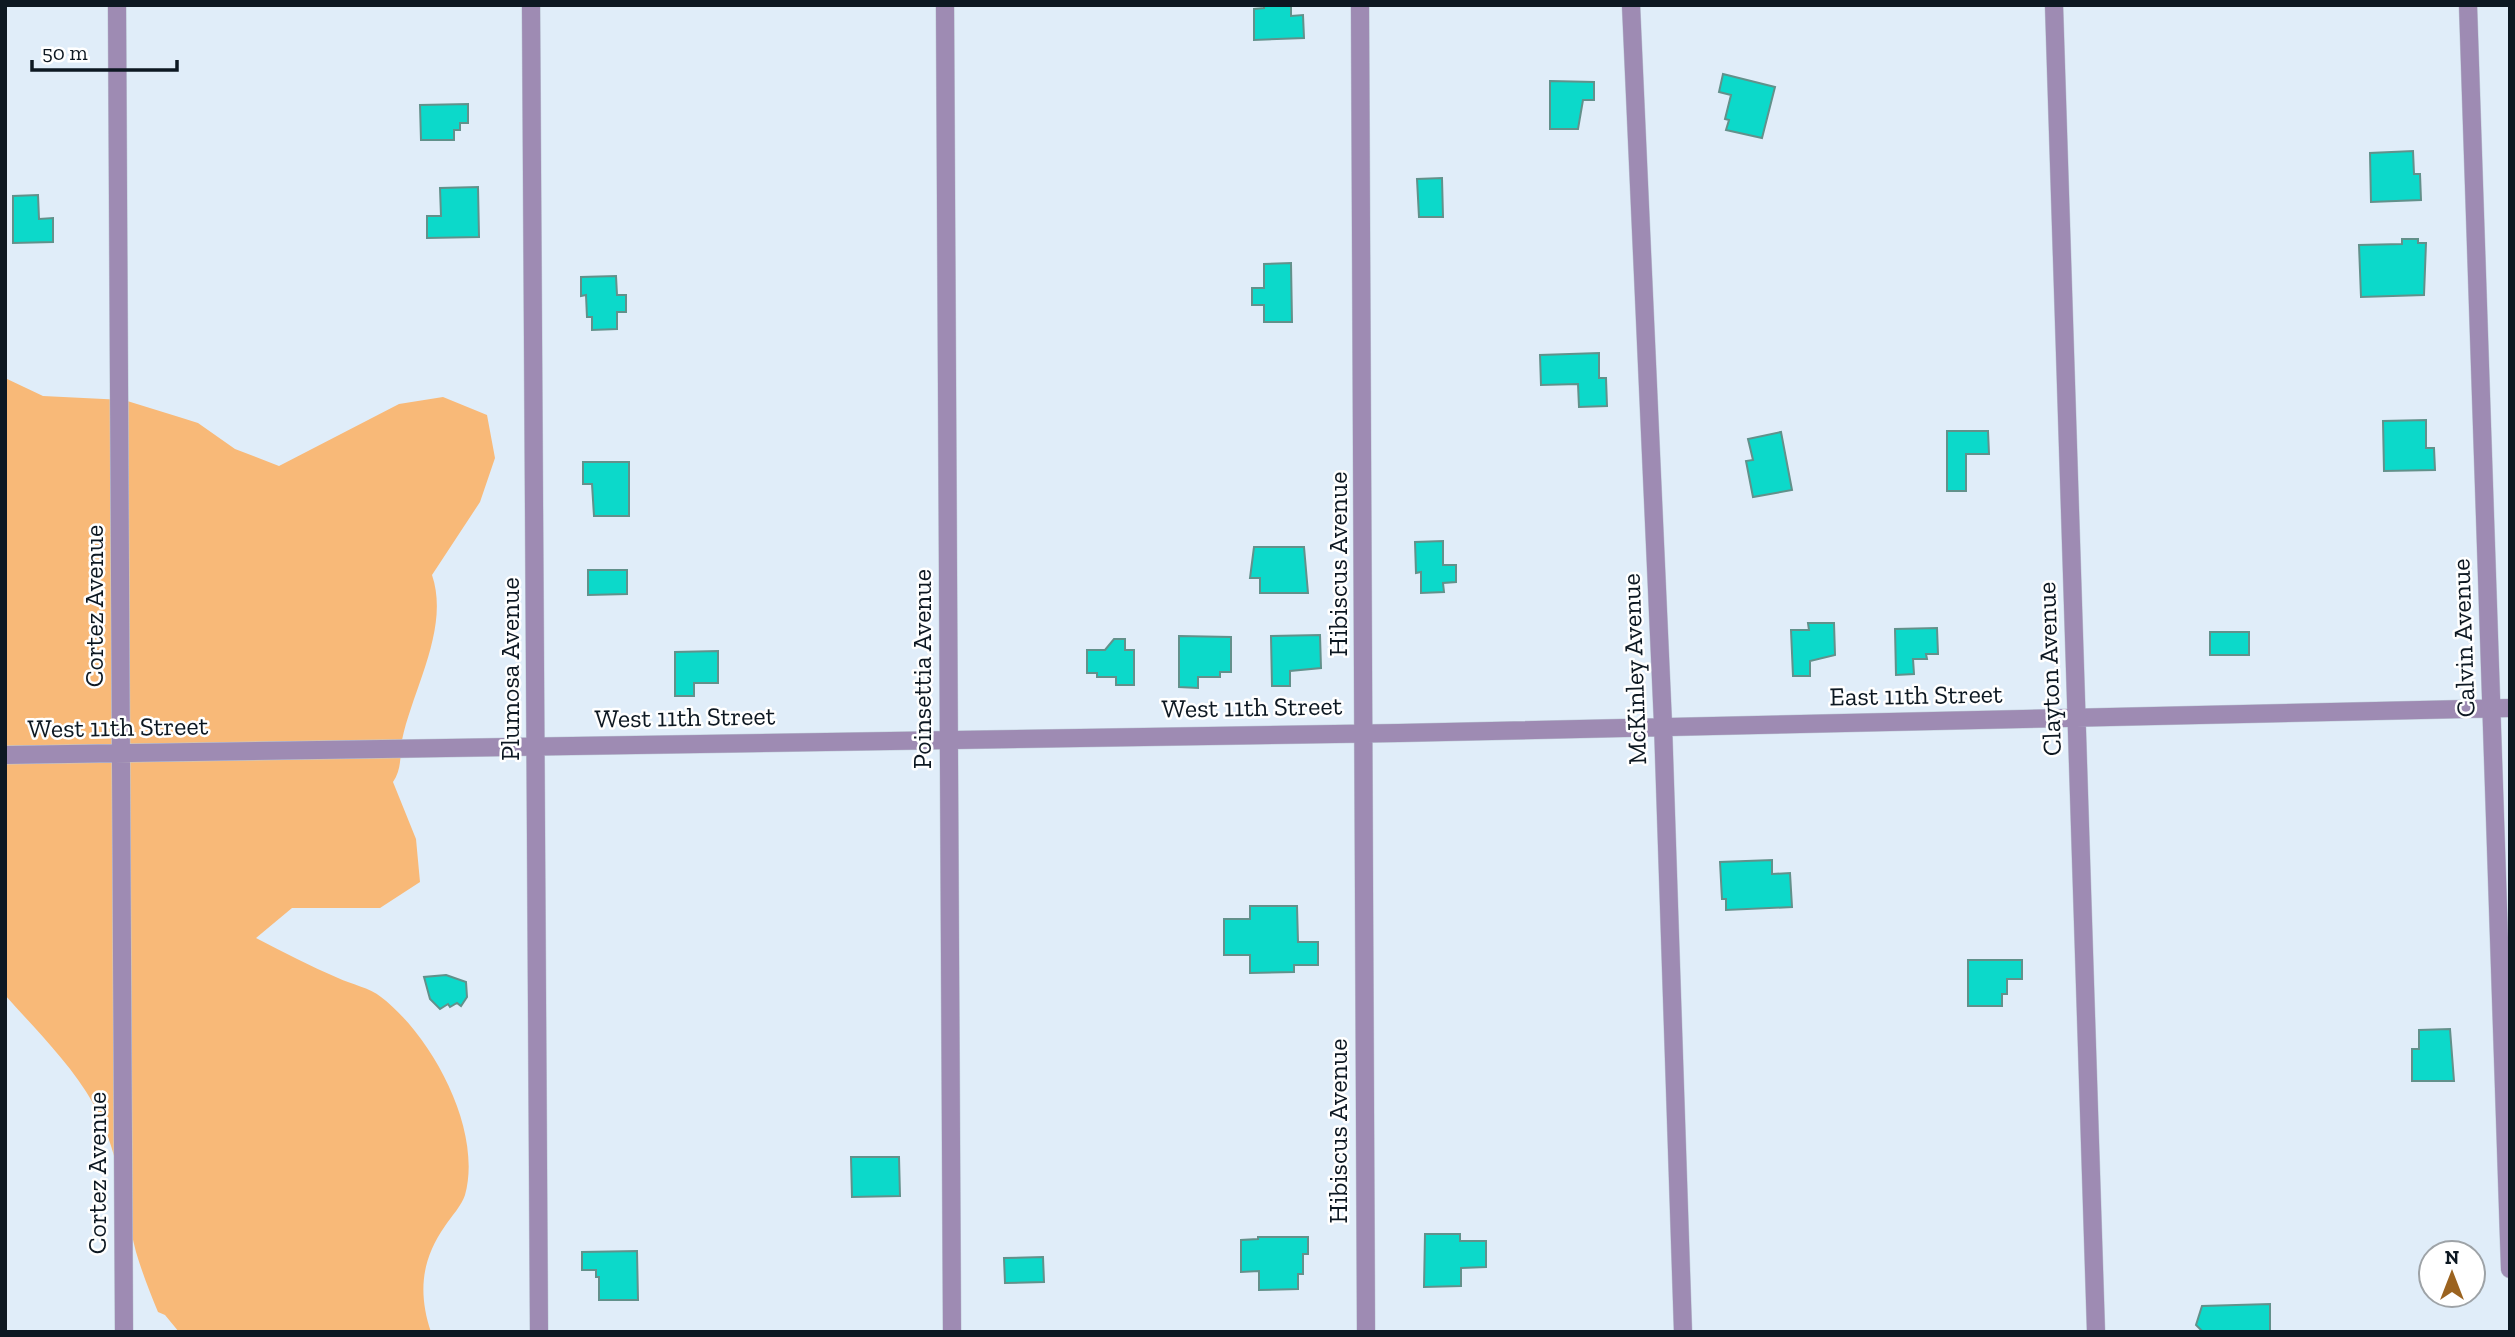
<svg xmlns="http://www.w3.org/2000/svg" width="2515" height="1337" viewBox="0 0 2515 1337" font-family="'Zilla Slab',serif">
  <rect width="100%" height="100%" fill="#e0edf9"/>
  <path fill="#f8b978" d="M 5,378 L 43,396 L 124,400 L 179,417 L 198,423 L 235,449 L 279,466 L 399,404 L 443,397 L 487,415 L 495,458 L 480,502 L 432,575 C 450,628 413,688 402,740 C 400,754 402,769 393,782 L 416,839 L 420,882 L 380,908 L 292,908 L 256,938 C 283,952 310,966 338,978 C 351,984 370,988 381,997 C 432,1036 483,1130 465,1195 C 462,1205 451,1217 445,1226 C 421,1260 418,1293 431,1332 L 179,1332 L 165,1315 L 158,1312 C 150,1293 142,1272 136,1252 C 124,1203 118,1148 93,1103 C 71,1064 35,1029 5,995 Z"/>
  <path fill="#0cd9ca" stroke="#62918b" stroke-width="2" d="M 1264,5 L 1291,5 L 1291,16 L 1303,15 L 1304,38 L 1254,40 L 1254,9 L 1264,8 Z
    M 1723,74 L 1775,87 L 1762,138 L 1726,130 L 1729,120 L 1725,119 L 1731,95 L 1719,92 Z
    M 1550,81 L 1594,82 L 1594,100 L 1583,100 L 1578,129 L 1550,129 Z
    M 468,104 L 468,123 L 460,123 L 460,130 L 454,130 L 454,140 L 421,140 L 420,105 Z
    M 2413,151 L 2414,174 L 2420,174 L 2421,200 L 2371,202 L 2370,153 Z
    M 1442,178 L 1443,217 L 1419,217 L 1417,179 Z
    M 478,187 L 479,237 L 427,238 L 427,216 L 441,216 L 440,188 Z
    M 38,195 L 39,219 L 53,218 L 53,242 L 13,243 L 13,196 Z
    M 2402,239 L 2418,239 L 2418,243 L 2426,243 L 2424,295 L 2361,297 L 2359,245 L 2402,244 Z
    M 1291,263 L 1292,322 L 1264,322 L 1264,305 L 1252,305 L 1252,288 L 1264,288 L 1264,264 Z
    M 616,276 L 617,295 L 626,295 L 626,312 L 617,312 L 617,329 L 592,330 L 592,317 L 587,317 L 586,295 L 581,296 L 581,277 Z
    M 1599,353 L 1599,378 L 1606,378 L 1607,406 L 1579,407 L 1578,384 L 1541,385 L 1540,355 Z
    M 2426,420 L 2426,448 L 2434,448 L 2435,470 L 2384,471 L 2383,421 Z
    M 1947,431 L 1988,431 L 1989,454 L 1966,454 L 1966,491 L 1947,491 Z
    M 1781,432 L 1792,490 L 1753,497 L 1746,461 L 1753,460 L 1748,439 Z
    M 583,462 L 629,462 L 629,516 L 594,516 L 592,484 L 583,484 Z
    M 1443,541 L 1443,565 L 1456,565 L 1456,582 L 1443,583 L 1444,592 L 1421,593 L 1421,572 L 1416,573 L 1415,542 Z
    M 1254,547 L 1304,547 L 1308,593 L 1260,593 L 1260,578 L 1250,578 Z
    M 588,570 L 627,570 L 627,594 L 588,595 Z
    M 1808,623 L 1834,623 L 1835,655 L 1810,661 L 1810,676 L 1793,676 L 1791,630 L 1809,630 Z
    M 1937,628 L 1938,654 L 1926,654 L 1927,659 L 1913,659 L 1914,674 L 1896,675 L 1895,629 Z
    M 2210,632 L 2249,632 L 2249,655 L 2210,655 Z
    M 1320,635 L 1321,668 L 1290,671 L 1290,686 L 1272,686 L 1271,636 Z
    M 1179,636 L 1231,637 L 1231,672 L 1220,672 L 1220,677 L 1198,677 L 1198,688 L 1179,687 Z
    M 1114,639 L 1125,639 L 1125,650 L 1134,650 L 1134,685 L 1116,685 L 1116,677 L 1097,677 L 1097,673 L 1087,673 L 1087,650 L 1105,650 Z
    M 718,651 L 718,683 L 694,683 L 694,696 L 675,696 L 675,652 Z
    M 1772,860 L 1772,874 L 1790,873 L 1792,907 L 1726,910 L 1726,899 L 1722,899 L 1720,862 Z
    M 1250,906 L 1297,906 L 1298,942 L 1318,942 L 1318,965 L 1294,965 L 1294,972 L 1250,973 L 1250,955 L 1224,955 L 1224,919 L 1250,919 Z
    M 1968,960 L 2022,960 L 2022,979 L 2007,979 L 2007,994 L 2002,994 L 2002,1006 L 1968,1006 Z
    M 446,975 L 466,982 L 467,997 L 461,1006 L 457,1003 L 450,1007 L 448,1004 L 440,1009 L 430,999 L 424,977 Z
    M 2450,1029 L 2454,1081 L 2412,1081 L 2412,1049 L 2419,1049 L 2419,1030 Z
    M 851,1157 L 899,1157 L 900,1196 L 852,1197 Z
    M 1425,1234 L 1460,1234 L 1460,1241 L 1486,1241 L 1486,1267 L 1461,1268 L 1461,1286 L 1424,1287 Z
    M 1258,1237 L 1308,1237 L 1308,1254 L 1303,1254 L 1303,1274 L 1298,1274 L 1298,1289 L 1259,1290 L 1259,1271 L 1241,1272 L 1241,1240 L 1258,1239 Z
    M 637,1251 L 638,1300 L 599,1300 L 599,1277 L 596,1277 L 596,1270 L 582,1270 L 582,1252 Z
    M 1043,1257 L 1044,1282 L 1005,1283 L 1004,1258 Z
    M 2270,1304 L 2270,1332 L 2203,1332 L 2196,1325 L 2202,1306 Z"/>
  <g fill="none" stroke-linecap="round" stroke-linejoin="round">
    <defs>
      <path id="minor" d="M 117,5 L 124,1332
        M 531,5 L 539,1332
        M 945,5 L 952,1332
        M 1360,5 L 1366,1332
        M 1631,5 L 1663,724 L 1683,1332
        M 2054,5 L 2096,1332
        M 2468,5 L 2510,1269
        M 5,755 L 1399,733 L 2510,708"/>
    </defs>
    <use href="#minor" stroke="#becbd7" stroke-width="19"/>
    <use href="#minor" stroke="#9e8bb3" stroke-width="18"/>
  </g>
  <g text-anchor="middle" dominant-baseline="central" stroke-width="5" stroke-linejoin="round" paint-order="stroke">
    <g font-size="26" fill="#0d1822" stroke="#fff">
      <text transform="translate(1338 564) rotate(-90)">Hibiscus Avenue</text>
      <text transform="translate(94 606) rotate(-90)">Cortez Avenue</text>
      <text transform="translate(2463 638) rotate(-92)">Calvin Avenue</text>
      <text transform="translate(510 669) rotate(-90)">Plumosa Avenue</text>
      <text transform="translate(922 669) rotate(-90)">Poinsettia Avenue</text>
      <text transform="translate(1634 669) rotate(-92)">McKinley Avenue</text>
      <text transform="translate(2049 669) rotate(-92)">Clayton Avenue</text>
      <text transform="translate(1916 695) rotate(-1)">East 11th Street</text>
      <text transform="translate(1252 707) rotate(-1)">West 11th Street</text>
      <text transform="translate(685 717) rotate(-1)">West 11th Street</text>
      <text transform="translate(118 727) rotate(-1)">West 11th Street</text>
      <text transform="translate(1338 1131) rotate(-90)">Hibiscus Avenue</text>
      <text transform="translate(97 1173) rotate(-90)">Cortez Avenue</text>
    </g>
  </g>
  <rect width="2515" height="1337" fill="none" stroke="#0d1822" stroke-width="14"/>
  <g transform="translate(2452 1274)"><circle r="33" fill="#ffffff" stroke="#9ea3a7" stroke-width="2"/>
  <path d="M0-5L12 26L0 18L-12 26Z" fill="#9b6320"/>
  <text y="-10" font-size="19" font-weight="bold" text-anchor="middle" fill="#0d1822">N</text>
  </g>
  <path d="M32 60v10h145v-10" fill="none" stroke="#0d1822" stroke-width="3.5"/>
  <text x="42" y="60" font-size="21" fill="#0d1822" stroke="#ffffff" stroke-width="5" paint-order="stroke">50 m</text>
</svg>
